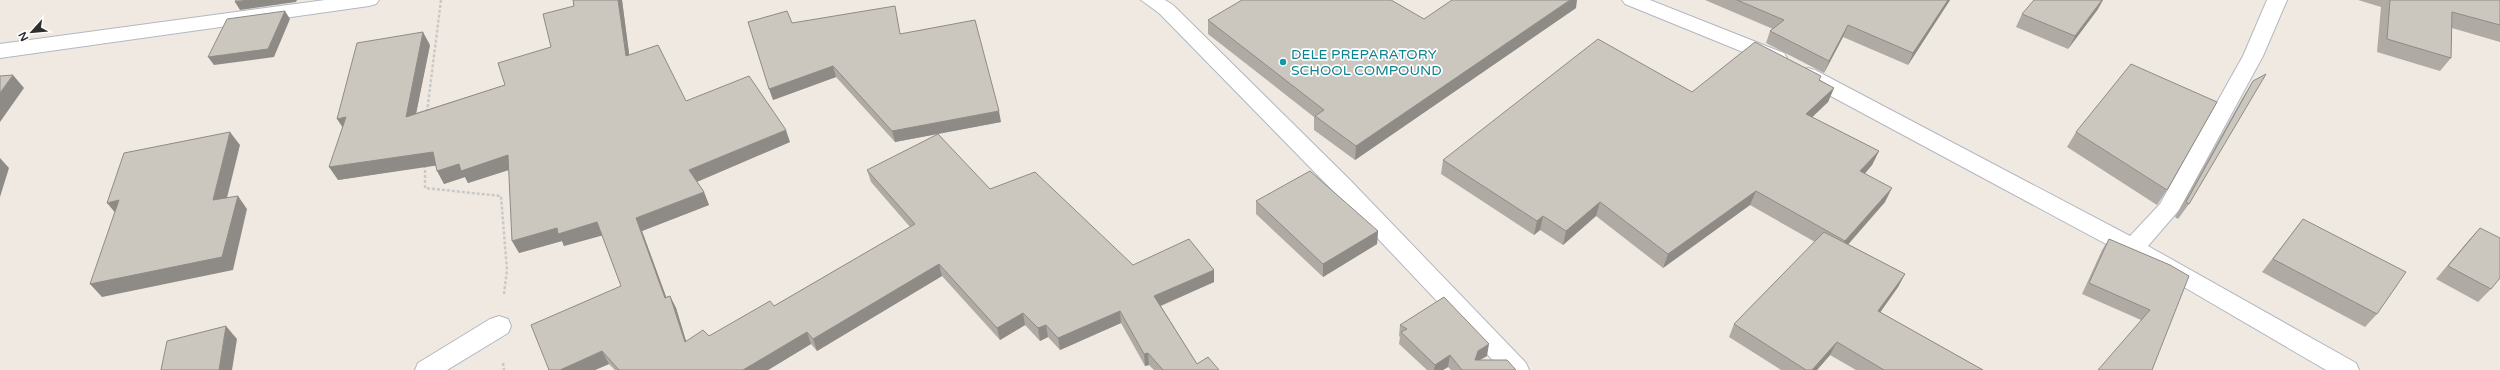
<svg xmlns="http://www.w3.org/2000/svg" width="2500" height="370" viewBox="0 0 2500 370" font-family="'Varela Round',sans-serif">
  <rect width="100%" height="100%" fill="#efe9e1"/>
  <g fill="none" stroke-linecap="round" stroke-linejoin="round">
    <defs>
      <path id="minor" d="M 1141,0 L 1165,0 L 1173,5 L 1350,180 L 1526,363 L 1529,370 L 1502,370 L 1334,192 L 1159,13 Z
        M 1622,0 L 1650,0 L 1784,53 L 1787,58 L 1784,63 L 1777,65 L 1770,63 L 1625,4 Z
        M 2267,0 L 2287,0 L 2263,56 L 2179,210 L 2148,246 L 2356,363 L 2359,370 L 2326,370 L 2160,273 L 1801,80 L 1798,75 L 1801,70 L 1808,68 L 1815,70 L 2130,236 L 2160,204 L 2243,56 Z
        M 499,316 L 508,319 L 511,326 L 508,333 L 447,370 L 415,370 L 418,363 L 490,319 Z"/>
      <path id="tertiary" d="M 325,0 L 379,0 L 376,4 L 369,6 L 0,58 L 0,44 Z"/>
    </defs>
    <use href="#minor" stroke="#b4b7c1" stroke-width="2"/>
    <use href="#tertiary" stroke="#b4b7c1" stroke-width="2"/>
    <path stroke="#c9c9c9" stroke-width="2.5" stroke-dasharray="3 2" stroke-linecap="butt" d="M 427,112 L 441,0
      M 425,165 L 425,188 L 501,196 L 507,270 L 504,294
      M 503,363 L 504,370"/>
    <use href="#minor" fill="#fff" fill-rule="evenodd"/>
    <use href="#tertiary" fill="#fff" fill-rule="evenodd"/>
  </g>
  <path fill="#afaba4" d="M 573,0 L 622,0 L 629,55 L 686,101 L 790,142 L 697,182 L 704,192 L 709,205 L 642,231 L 666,297 L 670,296 L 676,308 L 686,341 L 709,336 L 774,306 L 910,227 L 871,182 L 867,170 L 990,189 L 1133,265 L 1214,282 L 1161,306 L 1197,364 L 1219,370 L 1154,370 L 1149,365 L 1145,366 L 1121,323 L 1060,350 L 1048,337 L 1040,341 L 1025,325 L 1000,340 L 942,276 L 817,351 L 811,344 L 768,370 L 615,370 L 609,364 L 595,370 L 621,286 L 602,235 L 564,246 L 562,241 L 519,253 L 509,170 L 468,183 L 465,177 L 444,184 L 435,165 L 338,180 L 430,45 L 416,113 L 505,85 L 551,47 L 574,6 Z
    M 1705,0 L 1950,0 L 1908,65 L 1843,37 L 1824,73 L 1766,43 L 1770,31 L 1773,29 Z
    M 2358,0 L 2500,0 L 2500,42 L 2452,28 L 2451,58 L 2440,71 L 2377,52 L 2381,7 Z
    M 1576,8 L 1355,160 L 1314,130 L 1314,117 L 1208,34 L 1208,20 L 1424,19 Z
    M 2098,9 L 2068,49 L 2016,27 L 2022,14 Z
    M 897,17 L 900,34 L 1001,122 L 895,142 L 836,77 L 773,100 L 792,23 Z
    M 1820,80 L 1834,88 L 1828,102 L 1812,117 L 1879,151 L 1872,165 L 1865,174 L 1885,202 L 1848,244 L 1905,274 L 1898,287 L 1880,312 L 1983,370 L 1856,370 L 1830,355 L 1817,370 L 1781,370 L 1729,337 L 1734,324 L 1815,242 L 1750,205 L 1663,268 L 1596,216 L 1563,245 L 1540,230 L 1534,235 L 1441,174 L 1443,160 L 1692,92 Z
    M 2253,81 L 2189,204 L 2178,219 L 2175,217 L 2243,97 Z
    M 2076,132 L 2167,190 L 2157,205 L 2067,147 Z
    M 1256,201 L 1378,231 L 1377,244 L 1323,277 L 1256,214 Z
    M 2303,219 L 2377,314 L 2365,327 L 2262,272 Z
    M 2480,228 L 2491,289 L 2478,302 L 2436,279 L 2468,241 Z
    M 2109,239 L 2170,265 L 2152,370 L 2141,320 L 2082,294 L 2102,250 Z
    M 1400,325 L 1487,356 L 1480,360 L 1516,370 L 1451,370 L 1448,367 L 1443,370 L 1427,370 L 1399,344 L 1400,337 L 1399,336 Z"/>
  <path fill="#8e8b86" d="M 249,0 L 297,0 L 296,2 L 240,10 L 235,2 Z
    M 618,0 L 622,0 L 631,68 L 626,56 Z
    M 1570,0 L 1577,0 L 1576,8 L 1355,160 L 1356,146 Z
    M 1948,0 L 1950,0 L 1908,65 L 1913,53 Z
    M 2102,0 L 2103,0 L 2098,9 L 2068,49 L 2075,36 Z
    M 285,11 L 290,19 L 274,57 L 214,65 L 208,57 Z
    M 1848,25 L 1843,37 L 1824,73 L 1829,61 Z
    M 423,32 L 430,45 L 413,129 L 406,117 Z
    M 833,66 L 836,77 L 773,100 L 769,89 Z
    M 13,75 L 24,88 L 0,122 L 0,93 Z
    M 1834,88 L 1828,102 L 1801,128 L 1806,114 Z
    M 999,111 L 1001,122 L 895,142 L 892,131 Z
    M 346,117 L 345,131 L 337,119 Z
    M 786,130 L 790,142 L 694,183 L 689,170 Z
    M 230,132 L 240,145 L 223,214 L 213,200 Z
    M 1879,151 L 1872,165 L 1854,185 L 1860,171 Z
    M 433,152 L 440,165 L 338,180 L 329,167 Z
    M 508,155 L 515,168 L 468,183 L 465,177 L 444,184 L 437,171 L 459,164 Z
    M 0,158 L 9,168 L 0,197 Z
    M 1892,188 L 1885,202 L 1839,255 L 1845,241 Z
    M 1756,191 L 1750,205 L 1663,268 L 1668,254 Z
    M 704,192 L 709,205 L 642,231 L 671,310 L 665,298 L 636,218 Z
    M 238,196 L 247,209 L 233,270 L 102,297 L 90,284 Z
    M 119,200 L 118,216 L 107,203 Z
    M 1600,202 L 1596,216 L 1563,245 L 1566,231 Z
    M 1543,216 L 1540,230 L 1534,235 L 1537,221 Z
    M 597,222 L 604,235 L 564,246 L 562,241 L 519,253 L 512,241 L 557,228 Z
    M 1378,231 L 1377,244 L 1323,277 L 1323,264 Z
    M 939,264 L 942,276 L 817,351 L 813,339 Z
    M 1214,270 L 1214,282 L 1155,308 L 1154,296 Z
    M 1905,274 L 1898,287 L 1872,324 L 1878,311 Z
    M 670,296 L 676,308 L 690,354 L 685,342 Z
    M 1120,311 L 1121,323 L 1060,350 L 1058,338 Z
    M 1023,313 L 1025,325 L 1000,340 L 997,328 Z
    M 1046,325 L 1048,337 L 1040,341 L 1038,328 Z
    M 226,326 L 237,339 L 232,370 L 219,370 Z
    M 807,332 L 811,344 L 768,370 L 743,370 Z
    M 1837,342 L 1830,355 L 1817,370 L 1812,370 Z
    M 1489,344 L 1487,356 L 1476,362 L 1475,360 L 1478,351 Z
    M 602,351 L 609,364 L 595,370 L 560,370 Z
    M 1148,353 L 1149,365 L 1145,366 L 1144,354 Z
    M 1450,355 L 1448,367 L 1443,370 L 1434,370 L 1435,365 Z"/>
  <path fill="#cbc7bf" stroke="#8e8b86" d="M 236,0 L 249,0 L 235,2 Z
    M 573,0 L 618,0 L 626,56 L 658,45 L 686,101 L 749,76 L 786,130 L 689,170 L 704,192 L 636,218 L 665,298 L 670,296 L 685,342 L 703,330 L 709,336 L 770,301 L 774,306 L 915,224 L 867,170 L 938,134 L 990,189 L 1035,172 L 1133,265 L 1189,239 L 1214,270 L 1154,296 L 1197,364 L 1208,357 L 1219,370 L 1163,370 L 1148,353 L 1144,354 L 1120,311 L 1058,338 L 1046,325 L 1038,328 L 1023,313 L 997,328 L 939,264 L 813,339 L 807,332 L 743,370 L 619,370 L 602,351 L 560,370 L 549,370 L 531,325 L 621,286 L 597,222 L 558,234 L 557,228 L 512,241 L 508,155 L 461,171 L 459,164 L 437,171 L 433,152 L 329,167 L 346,117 L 337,119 L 357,43 L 423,32 L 406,117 L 505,85 L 498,63 L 551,47 L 543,14 L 574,6 Z
    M 1242,0 L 1391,0 L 1424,19 L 1452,0 L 1570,0 L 1356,146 L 1315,116 L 1324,110 L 1208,20 Z
    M 1737,0 L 1948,0 L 1913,53 L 1848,25 L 1829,61 L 1770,31 L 1784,20 Z
    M 2034,0 L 2102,0 L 2075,36 L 2022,14 Z
    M 2390,0 L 2500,0 L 2500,25 L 2452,12 L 2451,58 L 2387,39 Z
    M 895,6 L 900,34 L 975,20 L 999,111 L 892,131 L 833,66 L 769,89 L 748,22 L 787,11 L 792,23 Z
    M 285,11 L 268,49 L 208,57 L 227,19 Z
    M 1598,39 L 1692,92 L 1755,42 L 1821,76 L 1819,80 L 1834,88 L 1806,114 L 1879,151 L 1860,171 L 1892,188 L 1845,241 L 1756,191 L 1668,254 L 1600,202 L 1566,231 L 1543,216 L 1537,221 L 1443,160 Z
    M 2131,64 L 2217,102 L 2167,190 L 2076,132 Z
    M 2266,74 L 2189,204 L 2186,202 L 2253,81 Z
    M 13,75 L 0,93 L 0,76 Z
    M 230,132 L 213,200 L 238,196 L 222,257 L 90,284 L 119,200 L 107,203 L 124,153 Z
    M 1310,171 L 1378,231 L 1323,264 L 1256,201 Z
    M 2303,219 L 2406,272 L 2377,314 L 2273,259 Z
    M 2480,228 L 2500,238 L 2500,278 L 2491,289 L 2448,266 Z
    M 1824,232 L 1905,274 L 1878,311 L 1983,370 L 1884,370 L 1837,342 L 1812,370 L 1806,370 L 1734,324 Z
    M 2109,239 L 2170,265 L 2189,276 L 2152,370 L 2098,370 L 2150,310 L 2089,283 Z
    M 1444,297 L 1489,344 L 1478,351 L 1475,360 L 1507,360 L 1516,370 L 1462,370 L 1450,355 L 1435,365 L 1401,332 L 1407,329 L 1400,325 Z
    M 226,326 L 219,370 L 161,370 L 167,341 Z"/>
  <circle fill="#0f9aa8" stroke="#fff" stroke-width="1.5" cx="1283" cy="62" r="4"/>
  <g text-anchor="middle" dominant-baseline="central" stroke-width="3.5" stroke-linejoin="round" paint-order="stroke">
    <g font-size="14" fill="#0d838f" stroke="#fff" text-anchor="start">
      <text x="1291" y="54">DELE PREPARATORY<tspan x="1291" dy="16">SCHOOL COMPOUND</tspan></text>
    </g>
  </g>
  <g transform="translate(32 32) rotate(243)" stroke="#ffffff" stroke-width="3" paint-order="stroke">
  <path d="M0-3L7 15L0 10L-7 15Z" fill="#2e2e2e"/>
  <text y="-6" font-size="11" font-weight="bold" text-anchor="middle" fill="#2e2e2e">N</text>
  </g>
</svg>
